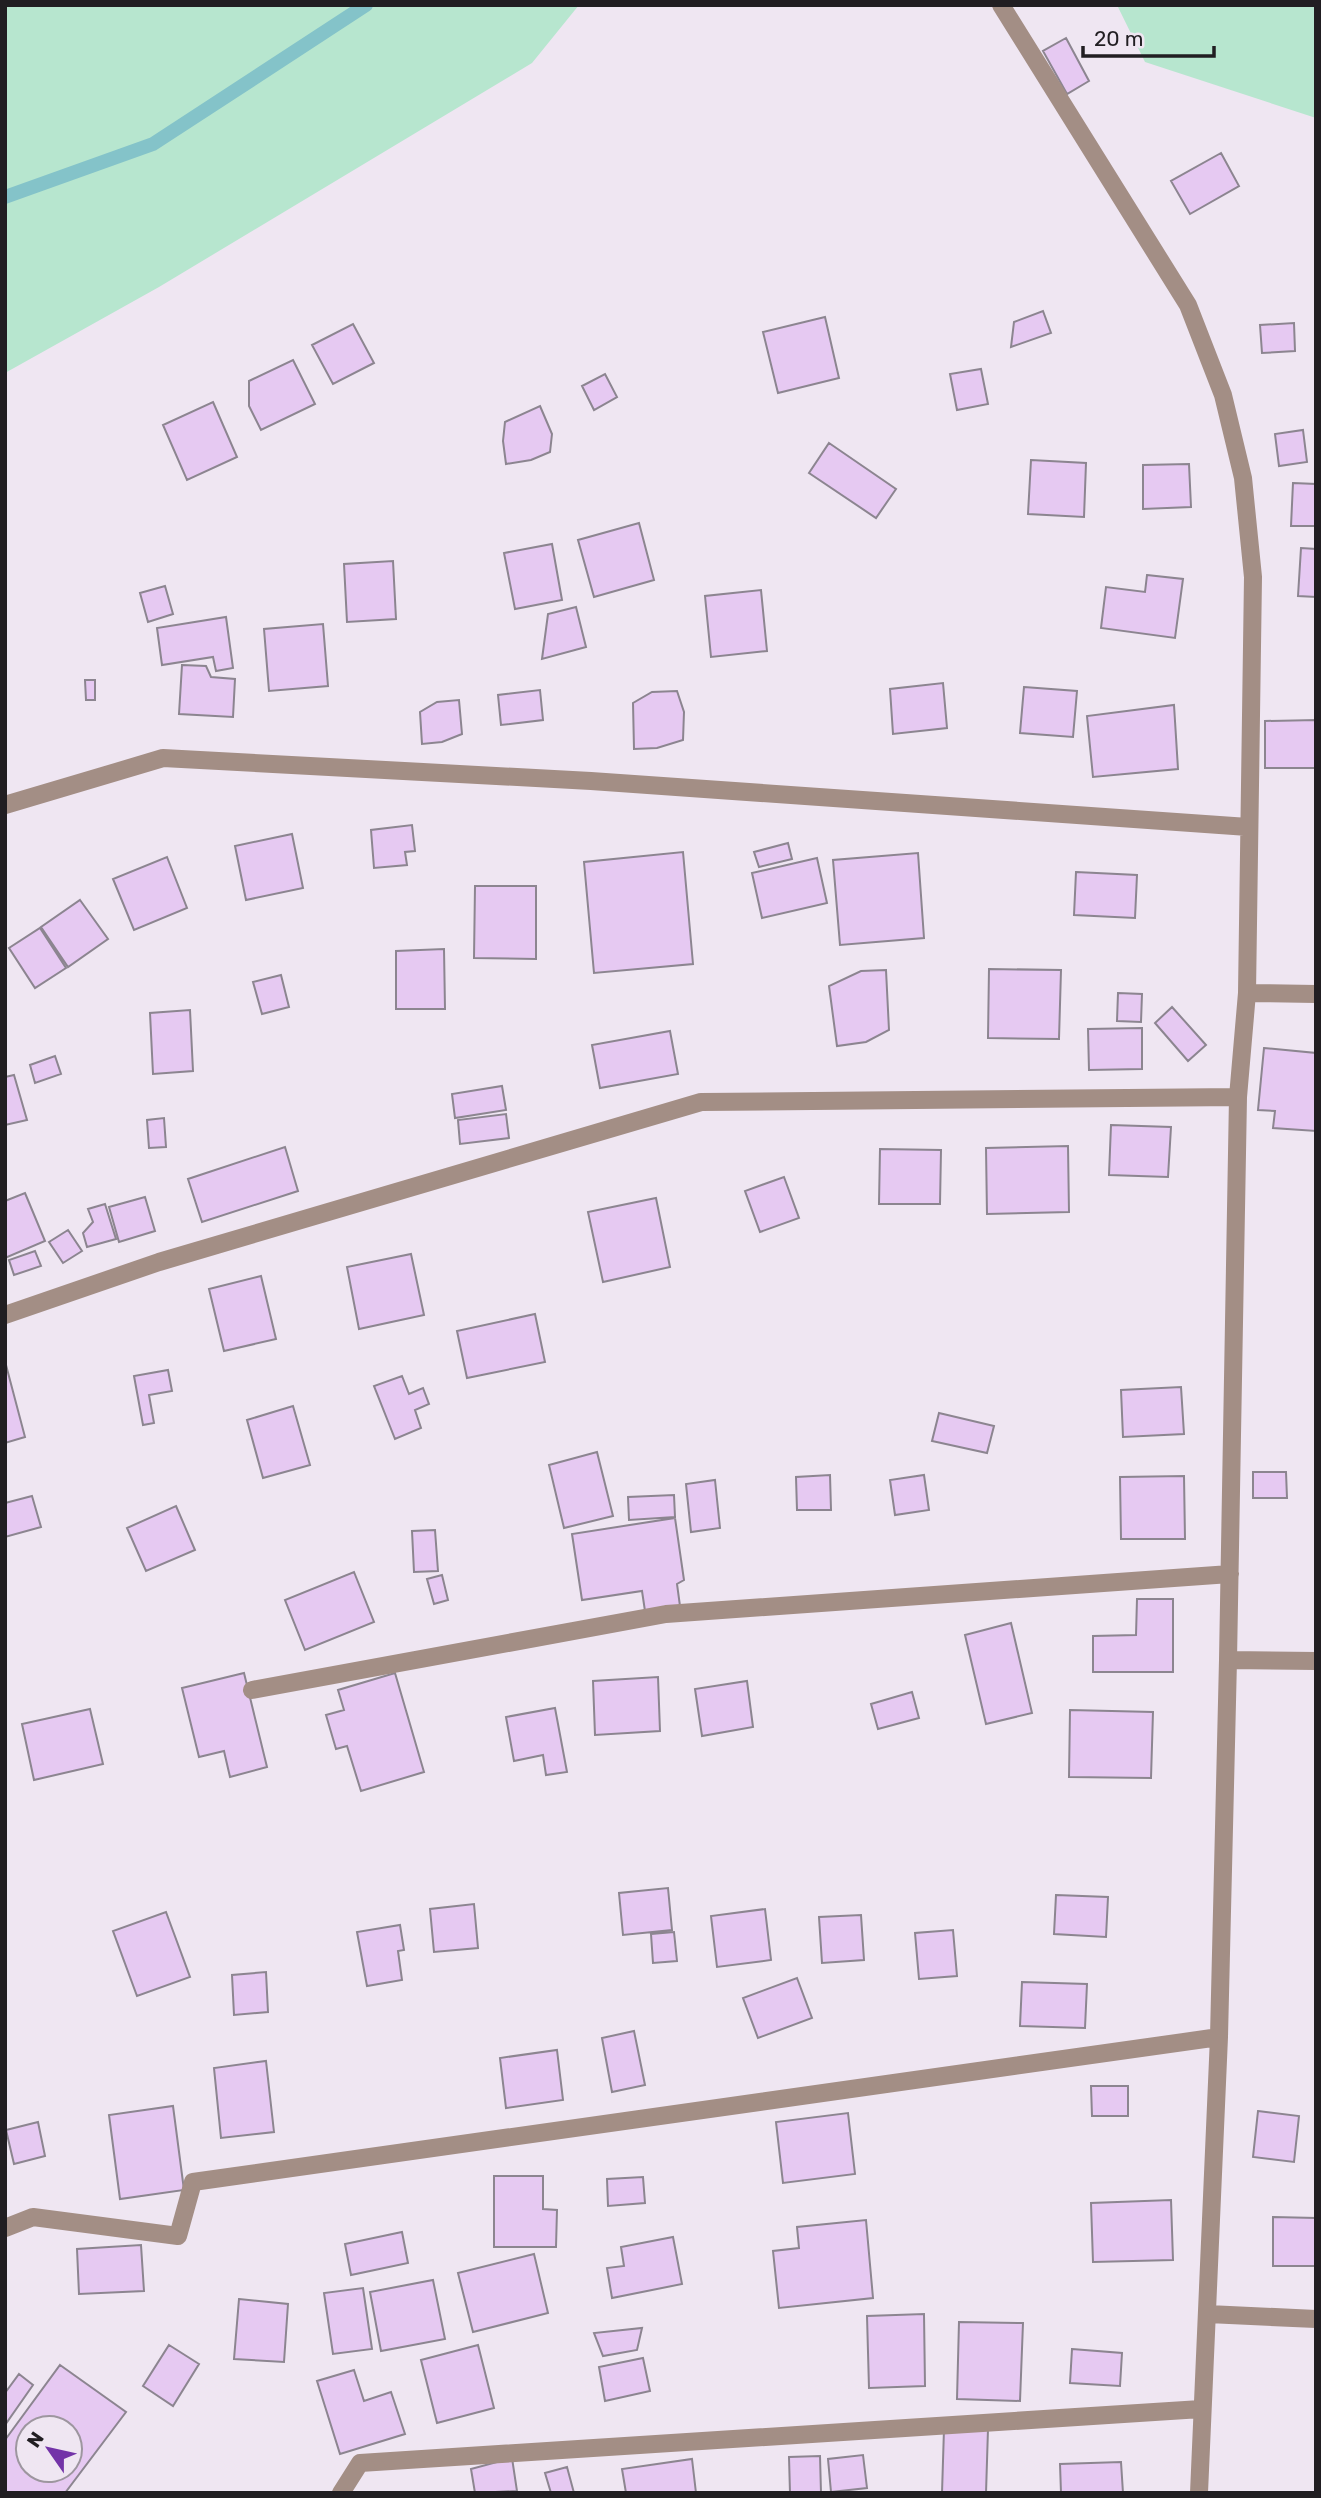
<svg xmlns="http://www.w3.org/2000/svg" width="1321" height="2498" viewBox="0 0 1321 2498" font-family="Rubik,sans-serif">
  <rect width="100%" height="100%" fill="#efe6f2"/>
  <path fill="#b7e6cf" d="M 5,5 L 579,5 L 532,63 L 159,287 L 5,373 Z
    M 1117,5 L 1316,5 L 1316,118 L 1145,62 Z"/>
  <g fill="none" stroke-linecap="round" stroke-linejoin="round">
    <path stroke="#84c3c9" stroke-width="14" d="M 5,197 L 153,144 L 366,5"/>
  </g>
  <path fill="#e6c9f2" stroke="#8c8590" stroke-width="2" fill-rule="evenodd" d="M 1066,38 L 1089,81 L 1067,94 L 1043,51 Z
    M 1221,153 L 1239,186 L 1190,214 L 1171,181 Z
    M 1043,311 L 1051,333 L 1011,347 L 1014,322 Z
    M 825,317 L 839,378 L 778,393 L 763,332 Z
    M 1294,323 L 1295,351 L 1262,353 L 1260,325 Z
    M 353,324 L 374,363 L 333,384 L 312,345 Z
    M 293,360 L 315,404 L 261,430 L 249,406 L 249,381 Z
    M 981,369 L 988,404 L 957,410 L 950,374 Z
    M 605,374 L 617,397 L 594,410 L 582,386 Z
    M 213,402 L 237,457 L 187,480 L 163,425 Z
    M 540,406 L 552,434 L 550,452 L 531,460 L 506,464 L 503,441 L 505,422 Z
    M 1303,430 L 1307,462 L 1279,466 L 1275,434 Z
    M 829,443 L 896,489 L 876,518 L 809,473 Z
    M 1031,460 L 1086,463 L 1084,517 L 1028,514 Z
    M 1189,464 L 1191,507 L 1143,509 L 1143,465 Z
    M 1293,483 L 1316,484 L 1316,526 L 1291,526 Z
    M 639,523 L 654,580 L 594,597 L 578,540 Z
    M 552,544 L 562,600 L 515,609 L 504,553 Z
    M 1301,548 L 1316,549 L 1316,597 L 1298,596 Z
    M 393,561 L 396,619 L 347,622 L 344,564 Z
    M 1147,575 L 1183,579 L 1175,638 L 1101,628 L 1106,587 L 1145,592 Z
    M 165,586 L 173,614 L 148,622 L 140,593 Z
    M 761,590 L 767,651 L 711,657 L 705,596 Z
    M 576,607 L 586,647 L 542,659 L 548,614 Z
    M 226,617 L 233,668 L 216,671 L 213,657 L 162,665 L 157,628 Z
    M 323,624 L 328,686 L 269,691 L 264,629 Z
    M 182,665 L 206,666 L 211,677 L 235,679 L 233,717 L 179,714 Z
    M 85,680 L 95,680 L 95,700 L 86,700 Z
    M 943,683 L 947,728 L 893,734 L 890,689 Z
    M 1024,687 L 1077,691 L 1073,737 L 1020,733 Z
    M 540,690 L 543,720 L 501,725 L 498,695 Z
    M 677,691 L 684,712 L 683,740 L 657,748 L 634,749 L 633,703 L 652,692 Z
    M 459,700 L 462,734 L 442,742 L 422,744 L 420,712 L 437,702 Z
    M 1174,705 L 1178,769 L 1093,777 L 1087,716 Z
    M 1316,720 L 1316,768 L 1265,768 L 1265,721 Z
    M 412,825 L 415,851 L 405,852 L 407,865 L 374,868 L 371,830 Z
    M 292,834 L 303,888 L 246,900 L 235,846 Z
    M 788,843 L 792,859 L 759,867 L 754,852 Z
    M 683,852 L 693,964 L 594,973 L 584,862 Z
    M 918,853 L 924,938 L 840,945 L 833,860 Z
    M 167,857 L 187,908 L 134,930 L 113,879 Z
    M 817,858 L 827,903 L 762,918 L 752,873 Z
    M 1076,872 L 1137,875 L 1135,918 L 1074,915 Z
    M 475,886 L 536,886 L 536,959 L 474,958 Z
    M 80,900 L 108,939 L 68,967 L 41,927 Z
    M 40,928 L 66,968 L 35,988 L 9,948 Z
    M 444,949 L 445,1009 L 396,1009 L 396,951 Z
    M 989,969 L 1061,970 L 1059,1039 L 988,1038 Z
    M 886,970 L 889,1030 L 866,1042 L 837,1046 L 829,986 L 861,971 Z
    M 281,975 L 289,1007 L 262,1014 L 253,982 Z
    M 1118,993 L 1142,994 L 1141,1022 L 1117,1021 Z
    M 1172,1007 L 1206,1045 L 1188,1061 L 1155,1023 Z
    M 190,1010 L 193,1071 L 153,1074 L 150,1013 Z
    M 1142,1028 L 1142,1069 L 1089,1070 L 1088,1029 Z
    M 670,1031 L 678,1074 L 600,1088 L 592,1045 Z
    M 1264,1048 L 1316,1053 L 1316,1131 L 1273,1128 L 1275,1111 L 1258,1110 Z
    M 55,1056 L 61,1074 L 35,1083 L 30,1065 Z
    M 14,1075 L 27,1120 L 5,1125 L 5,1077 Z
    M 502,1086 L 506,1110 L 455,1118 L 452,1094 Z
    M 506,1114 L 509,1138 L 460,1144 L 458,1120 Z
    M 164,1118 L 166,1147 L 149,1148 L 147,1120 Z
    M 1111,1125 L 1171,1127 L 1168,1177 L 1109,1175 Z
    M 1068,1146 L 1069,1212 L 987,1214 L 986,1148 Z
    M 285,1147 L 298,1191 L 202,1222 L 188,1179 Z
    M 880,1149 L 941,1150 L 940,1204 L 879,1204 Z
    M 784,1177 L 799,1218 L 760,1232 L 745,1191 Z
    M 25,1193 L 45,1241 L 5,1258 L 5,1201 Z
    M 145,1197 L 155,1231 L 119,1242 L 109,1207 Z
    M 656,1198 L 670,1267 L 603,1282 L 588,1212 Z
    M 105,1204 L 116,1239 L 87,1247 L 83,1233 L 93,1222 L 88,1209 Z
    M 68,1230 L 82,1251 L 63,1263 L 49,1242 Z
    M 35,1251 L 41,1266 L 14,1275 L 9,1260 Z
    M 411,1254 L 424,1315 L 359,1329 L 347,1267 Z
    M 261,1276 L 276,1339 L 224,1351 L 209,1289 Z
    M 535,1314 L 545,1362 L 467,1378 L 457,1331 Z
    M 6,1365 L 25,1437 L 5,1443 L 5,1365 Z
    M 168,1370 L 172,1391 L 149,1395 L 154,1423 L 143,1425 L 134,1376 Z
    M 402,1376 L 409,1394 L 423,1388 L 429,1404 L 415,1410 L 421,1428 L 395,1439 L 374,1386 Z
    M 1181,1387 L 1184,1434 L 1123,1437 L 1121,1390 Z
    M 293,1406 L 310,1465 L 263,1478 L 247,1420 Z
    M 939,1413 L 994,1426 L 987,1453 L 932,1441 Z
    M 597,1452 L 613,1516 L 564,1528 L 549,1465 Z
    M 1253,1472 L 1286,1472 L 1287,1498 L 1253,1498 Z
    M 830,1475 L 831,1510 L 797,1510 L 796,1477 Z
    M 924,1475 L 929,1510 L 895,1515 L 890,1480 Z
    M 1184,1476 L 1185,1539 L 1121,1539 L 1120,1477 Z
    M 715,1480 L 720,1528 L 691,1532 L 686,1484 Z
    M 674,1495 L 675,1517 L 629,1520 L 628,1497 Z
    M 32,1496 L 41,1527 L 5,1537 L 5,1503 Z
    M 176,1506 L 195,1550 L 146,1571 L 127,1528 Z
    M 675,1518 L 684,1580 L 677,1584 L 680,1606 L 645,1611 L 642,1591 L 582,1600 L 572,1534 Z
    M 435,1530 L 438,1571 L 414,1572 L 412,1531 Z
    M 354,1572 L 374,1622 L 305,1650 L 285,1600 Z
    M 442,1575 L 448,1600 L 434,1604 L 427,1579 Z
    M 1137,1599 L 1173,1599 L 1173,1672 L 1093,1672 L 1093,1636 L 1136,1635 Z
    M 1011,1623 L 1032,1713 L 986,1724 L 965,1635 Z
    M 244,1673 L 267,1767 L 230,1777 L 224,1751 L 199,1757 L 182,1688 Z
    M 395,1673 L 424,1772 L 361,1791 L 347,1746 L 336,1749 L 326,1715 L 344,1710 L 338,1690 Z
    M 658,1677 L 660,1731 L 595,1735 L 593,1681 Z
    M 747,1681 L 753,1727 L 702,1736 L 695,1689 Z
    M 912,1692 L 919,1718 L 878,1729 L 871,1704 Z
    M 555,1708 L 567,1772 L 546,1775 L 543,1755 L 514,1761 L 506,1717 Z
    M 90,1709 L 103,1764 L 34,1780 L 22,1724 Z
    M 1070,1710 L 1153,1712 L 1151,1778 L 1069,1777 Z
    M 668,1888 L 672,1930 L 623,1935 L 619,1893 Z
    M 1056,1895 L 1108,1897 L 1106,1937 L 1054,1934 Z
    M 474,1904 L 478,1948 L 434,1952 L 430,1909 Z
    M 765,1909 L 771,1960 L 717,1967 L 711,1916 Z
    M 166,1912 L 190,1977 L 137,1996 L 113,1931 Z
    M 861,1915 L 864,1960 L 822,1963 L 819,1917 Z
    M 400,1925 L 404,1950 L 398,1951 L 402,1980 L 367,1986 L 357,1932 Z
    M 953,1930 L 957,1976 L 919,1979 L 915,1933 Z
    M 674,1932 L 677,1961 L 653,1963 L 651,1934 Z
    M 266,1972 L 268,2012 L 234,2015 L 232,1975 Z
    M 797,1978 L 812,2018 L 758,2038 L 743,1998 Z
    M 1022,1982 L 1087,1984 L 1085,2028 L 1020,2026 Z
    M 634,2031 L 645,2085 L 612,2092 L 602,2038 Z
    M 557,2050 L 563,2100 L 506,2108 L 500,2058 Z
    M 266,2061 L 274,2132 L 221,2138 L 214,2068 Z
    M 1091,2086 L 1128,2086 L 1128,2116 L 1092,2116 Z
    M 173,2106 L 184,2190 L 120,2199 L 109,2115 Z
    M 1258,2111 L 1299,2116 L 1294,2162 L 1253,2157 Z
    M 848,2113 L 855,2174 L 783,2183 L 776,2122 Z
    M 38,2122 L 45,2156 L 14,2164 L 6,2130 Z
    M 494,2176 L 543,2176 L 543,2209 L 557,2210 L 556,2247 L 494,2247 Z
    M 643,2177 L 645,2203 L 608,2206 L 607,2179 Z
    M 1171,2200 L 1173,2260 L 1093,2262 L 1091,2203 Z
    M 1273,2217 L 1316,2218 L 1316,2266 L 1273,2266 Z
    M 866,2220 L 873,2298 L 779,2308 L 773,2251 L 799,2248 L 797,2227 Z
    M 402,2232 L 408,2263 L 351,2275 L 345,2244 Z
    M 673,2237 L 682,2284 L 612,2298 L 607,2268 L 624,2266 L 621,2247 Z
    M 141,2245 L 144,2291 L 79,2294 L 77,2249 Z
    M 534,2254 L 548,2313 L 473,2332 L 458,2273 Z
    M 433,2280 L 445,2339 L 381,2351 L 370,2292 Z
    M 363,2288 L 372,2349 L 333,2354 L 324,2293 Z
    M 239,2299 L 288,2304 L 284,2362 L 234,2359 Z
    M 924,2314 L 925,2386 L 869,2388 L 867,2316 Z
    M 959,2322 L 1023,2323 L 1020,2401 L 957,2399 Z
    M 642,2328 L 637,2350 L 603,2356 L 594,2333 Z
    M 169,2345 L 199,2364 L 173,2406 L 143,2386 Z
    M 478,2345 L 494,2408 L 437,2423 L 421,2360 Z
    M 1072,2349 L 1122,2353 L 1120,2386 L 1070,2383 Z
    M 643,2358 L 650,2391 L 605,2401 L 599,2367 Z
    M 60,2365 L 126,2412 L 65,2493 L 5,2493 L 5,2440 ZM 28,2428 L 70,2428 L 70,2470 L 28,2470 Z
    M 354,2370 L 364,2401 L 391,2392 L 405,2434 L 340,2454 L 317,2381 Z
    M 19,2374 L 33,2385 L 5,2425 L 5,2393 Z
    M 944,2429 L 988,2429 L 986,2493 L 942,2493 Z
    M 863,2455 L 867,2488 L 831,2492 L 828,2459 Z
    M 820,2456 L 821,2493 L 790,2493 L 789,2457 Z
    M 512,2458 L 517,2491 L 475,2493 L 471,2469 Z
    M 692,2459 L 696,2493 L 626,2493 L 622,2469 Z
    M 1121,2462 L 1123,2493 L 1061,2493 L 1060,2464 Z
    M 567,2467 L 574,2493 L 551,2493 L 545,2473 Z"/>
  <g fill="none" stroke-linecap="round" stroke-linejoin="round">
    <path stroke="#a38e85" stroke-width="18" d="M 1001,5 L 1188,305 L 1223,395 L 1243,478 L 1253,577 L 1247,993 L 1238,1097 L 1228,1660 L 1219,2037 L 1199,2493
      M 5,805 L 163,758 L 591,781 L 1248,827
      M 1247,993 L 1316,994
      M 5,1315 L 159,1262 L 701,1102 L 1238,1097
      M 1228,1660 L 1316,1661
      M 252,1690 L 666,1614 L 1230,1574
      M 5,2228 L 33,2217 L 178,2236 L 193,2182 L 1219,2037
      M 1208,2314 L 1316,2319
      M 341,2493 L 360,2463 L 1201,2409"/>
  </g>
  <rect width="1321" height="2498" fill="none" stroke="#211e22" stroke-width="14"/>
  <g transform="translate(49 2449) rotate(304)"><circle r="33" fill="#efe6f2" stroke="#9d969f" stroke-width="2"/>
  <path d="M0-5L12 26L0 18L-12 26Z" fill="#7333a8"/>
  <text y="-10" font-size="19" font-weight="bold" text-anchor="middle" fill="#211e22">N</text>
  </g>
  <path d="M1083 46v10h131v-10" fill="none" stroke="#211e22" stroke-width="3.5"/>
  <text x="1094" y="46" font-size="21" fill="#211e22" stroke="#efe6f2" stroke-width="5" paint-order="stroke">20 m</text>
</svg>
